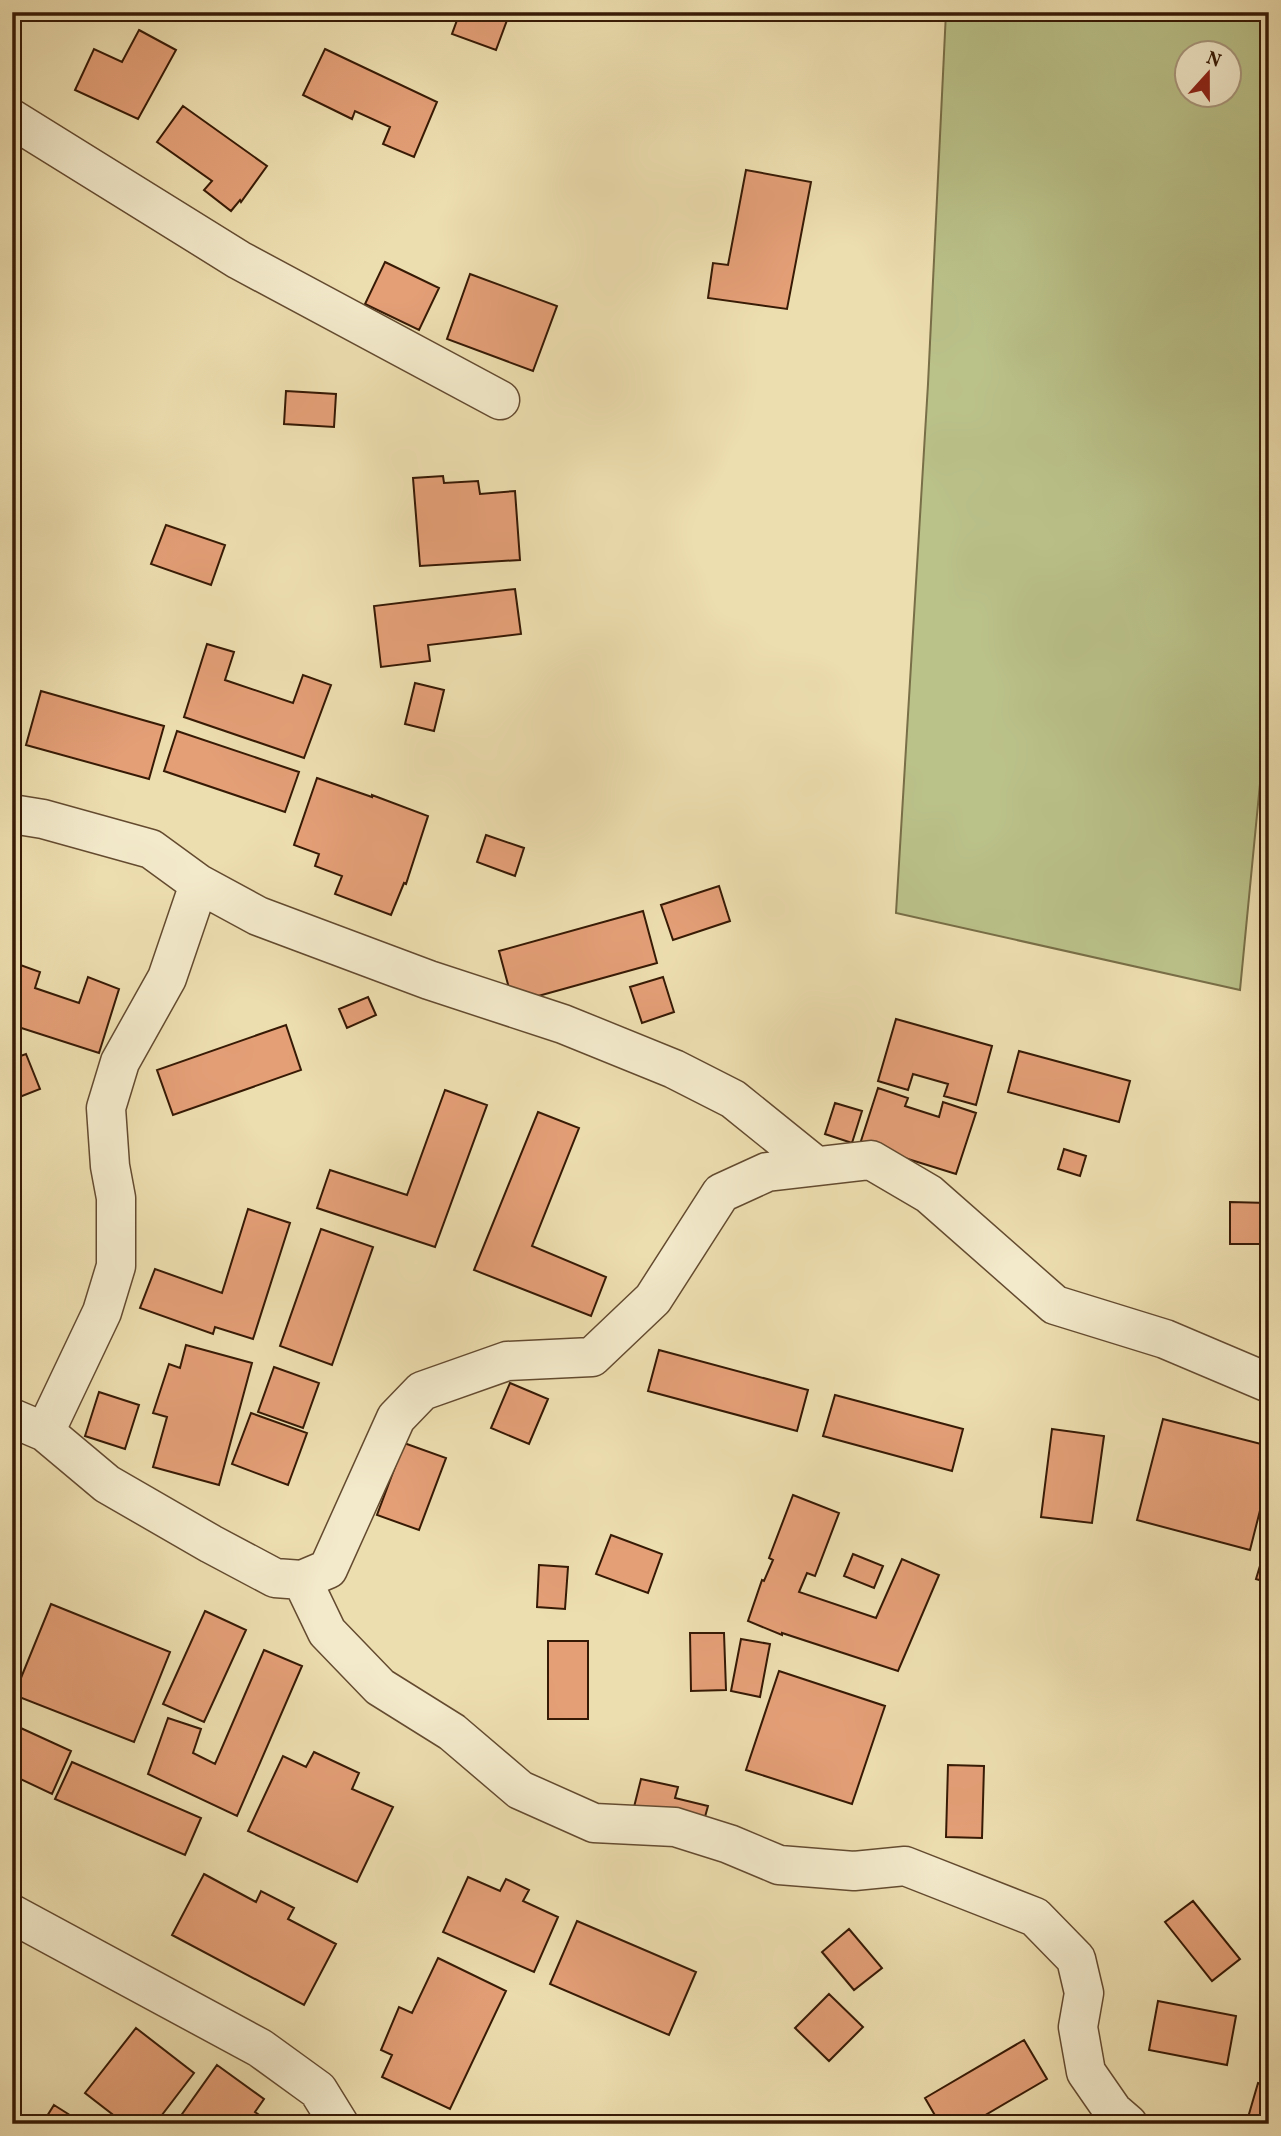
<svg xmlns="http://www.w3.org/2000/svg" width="1281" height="2136" viewBox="0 0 1281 2136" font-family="Vollkorn,serif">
  <rect width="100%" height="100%" fill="#eddeaf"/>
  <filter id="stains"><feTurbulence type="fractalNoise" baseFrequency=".00286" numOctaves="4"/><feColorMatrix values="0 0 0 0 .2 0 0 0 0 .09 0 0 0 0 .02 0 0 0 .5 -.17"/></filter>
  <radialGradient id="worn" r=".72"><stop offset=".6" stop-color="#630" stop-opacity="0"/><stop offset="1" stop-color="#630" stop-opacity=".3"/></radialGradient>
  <path fill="#bac189" stroke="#786e47" stroke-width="2" fill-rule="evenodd" d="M 946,12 L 1269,12 L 1269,691 L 1240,990 L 896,913 L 928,384 ZM 1186,52 L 1228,52 L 1228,94 L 1186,94 Z"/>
  <path fill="#e49f77" stroke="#371a05" stroke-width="2" d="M 460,12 L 510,12 L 496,50 L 452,34 Z
    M 139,30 L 176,50 L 138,119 L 75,90 L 94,49 L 122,62 Z
    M 325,49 L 437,102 L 414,157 L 383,144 L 390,127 L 355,111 L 352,119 L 303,95 Z
    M 183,106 L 267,166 L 241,202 L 240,200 L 231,211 L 204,190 L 212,181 L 157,142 Z
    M 746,170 L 811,182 L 787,309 L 708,298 L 713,263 L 728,265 Z
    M 385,262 L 439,288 L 419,330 L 365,304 Z
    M 470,274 L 557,306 L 533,371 L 447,339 Z
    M 286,391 L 336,394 L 334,427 L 284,424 Z
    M 443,476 L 444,483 L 478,481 L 480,494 L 515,491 L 520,560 L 420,566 L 413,478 Z
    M 166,525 L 225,545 L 211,585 L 151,564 Z
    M 515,589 L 521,634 L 428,645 L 430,661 L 381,667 L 374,606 Z
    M 207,644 L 234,652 L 225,680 L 293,703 L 303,675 L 331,685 L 304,758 L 184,717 Z
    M 415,683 L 444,690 L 434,731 L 405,724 Z
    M 41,691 L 164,726 L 149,779 L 26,745 Z
    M 177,731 L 299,772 L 285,812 L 164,771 Z
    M 317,778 L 372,797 L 372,795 L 428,816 L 406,884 L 404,883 L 391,915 L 335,894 L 342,876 L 315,866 L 319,854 L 294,845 Z
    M 486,835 L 524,848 L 515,876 L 477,862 Z
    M 719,886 L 730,921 L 673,940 L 661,905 Z
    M 643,911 L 657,963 L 513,1003 L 499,951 Z
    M 12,962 L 40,972 L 35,988 L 79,1003 L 88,977 L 119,989 L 99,1053 L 12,1025 Z
    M 663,977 L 674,1012 L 642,1023 L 630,987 Z
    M 368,997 L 376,1015 L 347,1028 L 339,1009 Z
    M 896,1019 L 992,1046 L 976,1105 L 944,1096 L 948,1084 L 913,1074 L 908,1090 L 878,1081 Z
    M 286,1025 L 301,1070 L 173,1115 L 157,1070 Z
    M 1019,1051 L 1130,1081 L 1119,1122 L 1008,1092 Z
    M 26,1054 L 40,1089 L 12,1100 L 12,1059 Z
    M 878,1088 L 908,1098 L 905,1106 L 939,1117 L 943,1102 L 976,1113 L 956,1174 L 860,1144 Z
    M 445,1090 L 487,1105 L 435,1247 L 317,1208 L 330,1170 L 407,1195 Z
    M 835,1103 L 862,1111 L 852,1143 L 825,1134 Z
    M 538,1112 L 579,1128 L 532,1246 L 606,1277 L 591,1316 L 474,1270 Z
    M 1064,1149 L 1086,1156 L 1080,1176 L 1058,1169 Z
    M 1230,1202 L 1268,1203 L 1268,1244 L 1230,1244 Z
    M 248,1209 L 290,1223 L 253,1339 L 215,1327 L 213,1334 L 140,1308 L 155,1269 L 222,1293 Z
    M 321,1229 L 373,1247 L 332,1365 L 280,1346 Z
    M 186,1345 L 252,1363 L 219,1485 L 153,1467 L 167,1417 L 153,1413 L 169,1364 L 180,1368 Z
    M 659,1350 L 808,1390 L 797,1431 L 648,1391 Z
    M 274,1367 L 319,1383 L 303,1428 L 258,1412 Z
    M 510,1383 L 548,1399 L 529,1444 L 491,1428 Z
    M 99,1392 L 139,1405 L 125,1449 L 85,1436 Z
    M 835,1395 L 963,1429 L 952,1471 L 823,1436 Z
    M 251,1413 L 307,1433 L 288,1485 L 232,1464 Z
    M 1163,1419 L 1269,1446 L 1269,1475 L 1250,1550 L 1137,1520 Z
    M 1052,1429 L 1104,1436 L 1092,1523 L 1041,1517 Z
    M 404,1443 L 446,1458 L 419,1530 L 377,1515 Z
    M 793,1495 L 839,1513 L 815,1576 L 807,1573 L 799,1592 L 876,1618 L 902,1559 L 939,1575 L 898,1671 L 782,1633 L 782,1635 L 748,1621 L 762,1580 L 764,1581 L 773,1560 L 769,1558 Z
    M 611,1535 L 662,1554 L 648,1593 L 596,1574 Z
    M 1269,1536 L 1269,1583 L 1256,1579 Z
    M 853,1554 L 883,1566 L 874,1588 L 844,1576 Z
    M 539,1565 L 568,1567 L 565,1609 L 537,1607 Z
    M 51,1604 L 170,1652 L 134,1742 L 14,1695 Z
    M 205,1611 L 246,1630 L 204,1722 L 163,1704 Z
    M 690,1633 L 724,1633 L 726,1690 L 691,1691 Z
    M 741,1639 L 770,1644 L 760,1697 L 731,1691 Z
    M 548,1641 L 588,1641 L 588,1719 L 548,1719 Z
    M 264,1650 L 302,1666 L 237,1816 L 148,1774 L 168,1718 L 201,1729 L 193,1753 L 215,1764 Z
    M 779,1671 L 885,1706 L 852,1804 L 746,1770 Z
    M 12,1724 L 71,1751 L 52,1794 L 12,1775 Z
    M 314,1752 L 359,1773 L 352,1789 L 393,1807 L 357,1882 L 248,1831 L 283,1756 L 306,1767 Z
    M 72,1762 L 201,1818 L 185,1855 L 55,1799 Z
    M 948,1765 L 984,1766 L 982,1838 L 946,1837 Z
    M 641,1779 L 678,1787 L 675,1798 L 708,1806 L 703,1824 L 634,1807 Z
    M 204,1874 L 256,1902 L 261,1891 L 294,1908 L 288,1919 L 336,1944 L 304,2005 L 172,1935 Z
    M 468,1877 L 500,1891 L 506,1879 L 529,1890 L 523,1901 L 558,1917 L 534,1972 L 443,1932 Z
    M 1193,1901 L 1240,1959 L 1212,1981 L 1165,1922 Z
    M 577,1921 L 696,1972 L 669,2035 L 550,1984 Z
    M 849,1929 L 882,1968 L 854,1990 L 822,1952 Z
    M 438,1958 L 506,1991 L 450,2109 L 382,2077 L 392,2055 L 381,2050 L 399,2007 L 412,2013 Z
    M 829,1994 L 863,2027 L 829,2061 L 795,2028 Z
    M 1158,2001 L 1236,2016 L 1227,2065 L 1149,2050 Z
    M 136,2028 L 194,2073 L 155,2124 L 125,2124 L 85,2093 Z
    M 1024,2040 L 1047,2079 L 970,2124 L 940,2124 L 925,2098 Z
    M 1269,2045 L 1269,2073 L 1263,2072 Z
    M 217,2065 L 264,2099 L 255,2112 L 268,2121 L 266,2124 L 175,2124 Z
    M 1258,2083 L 1269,2087 L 1269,2124 L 1255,2124 L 1247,2121 Z
    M 54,2105 L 84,2124 L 42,2124 Z"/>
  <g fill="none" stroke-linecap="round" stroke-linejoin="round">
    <defs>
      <path id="minor" d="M 12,119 L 239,260 L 500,400
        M 12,814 L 43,819 L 151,849 L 199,884 L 258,916 L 429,980 L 563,1024 L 674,1069 L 733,1099 L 816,1166
        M 12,1418 L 45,1432 L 107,1484 L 211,1544 L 275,1578 L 302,1580 L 328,1569 L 396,1418 L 422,1391 L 507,1361 L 592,1357 L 653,1299 L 721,1193 L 767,1172 L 871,1160 L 929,1194 L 1055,1305 L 1165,1339 L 1269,1383
        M 45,1432 L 102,1312 L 116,1266 L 116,1198 L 110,1166 L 106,1108 L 120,1062 L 167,978 L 199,884
        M 302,1580 L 327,1632 L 380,1687 L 452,1732 L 520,1790 L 594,1823 L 675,1827 L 729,1844 L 779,1865 L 854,1871 L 905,1866 L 1035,1917 L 1076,1959 L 1084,1993 L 1078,2027 L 1086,2072 L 1113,2111 L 1128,2124
        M 12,1914 L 260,2048 L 318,2090 L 339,2124"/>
    </defs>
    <use href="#minor" stroke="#644b30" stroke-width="41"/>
    <use href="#minor" stroke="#f3eacb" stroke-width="38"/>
  </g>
  <rect width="1281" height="2136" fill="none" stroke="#eddeaf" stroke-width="42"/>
  <rect x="14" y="14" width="1253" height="2108" fill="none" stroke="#371a05" stroke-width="3.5"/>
  <rect x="21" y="21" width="1239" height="2094" fill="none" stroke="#371a05" stroke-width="2"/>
  <g transform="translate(1208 74) rotate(21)"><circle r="33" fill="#f3eacb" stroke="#a8977c" stroke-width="2"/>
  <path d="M0-5L12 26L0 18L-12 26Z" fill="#8f2418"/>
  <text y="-10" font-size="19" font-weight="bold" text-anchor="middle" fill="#371a05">N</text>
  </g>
  <rect width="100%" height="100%" filter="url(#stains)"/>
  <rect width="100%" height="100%" fill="url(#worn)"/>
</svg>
